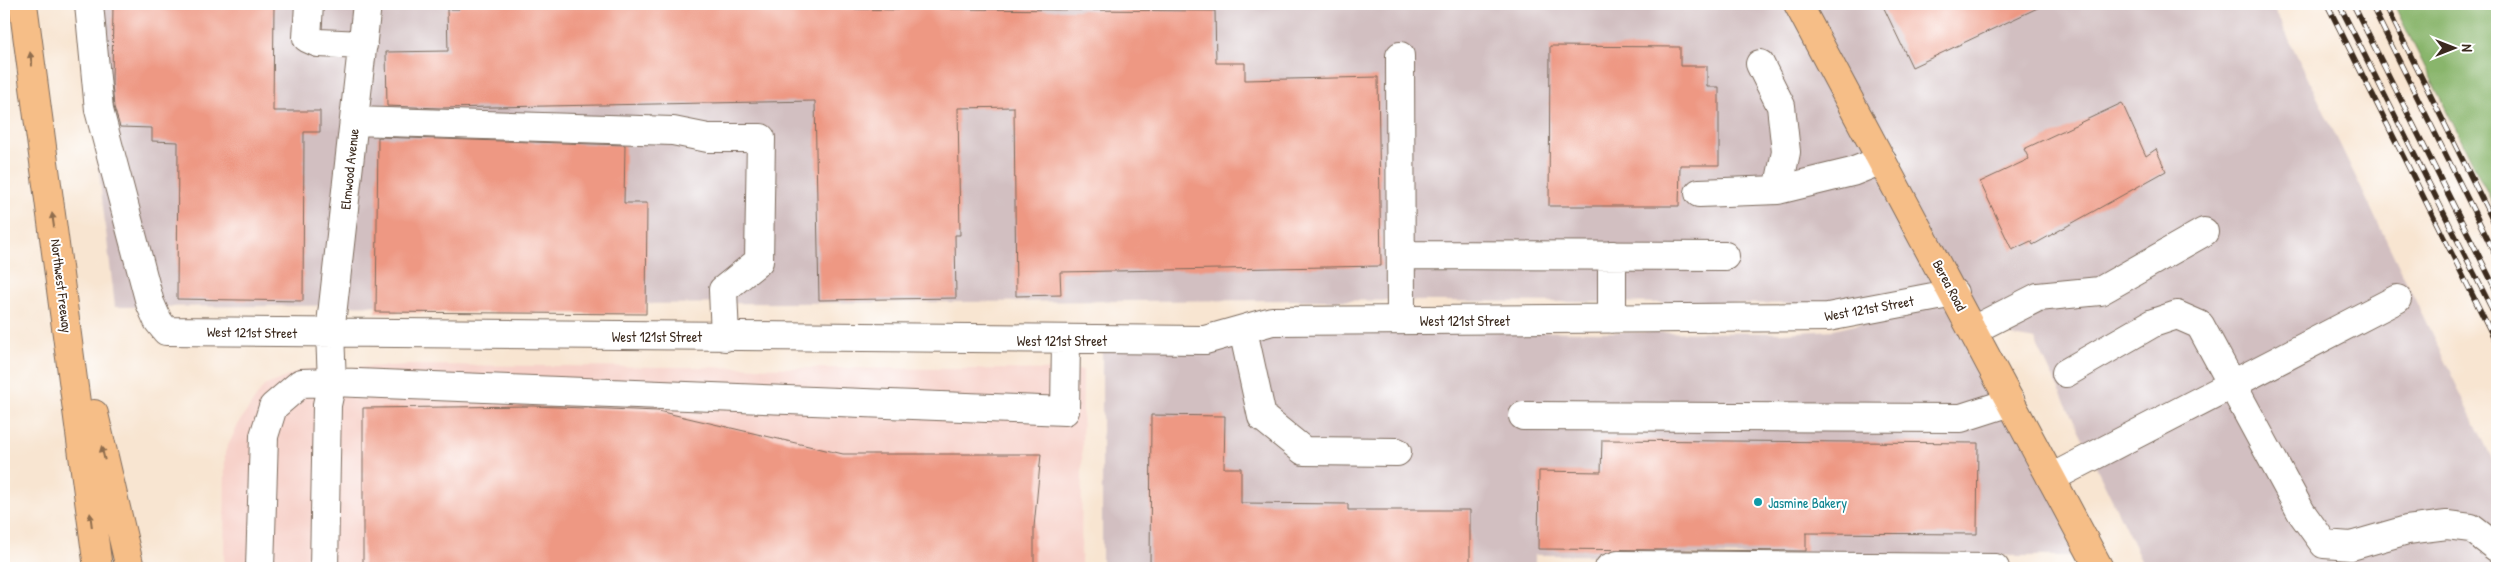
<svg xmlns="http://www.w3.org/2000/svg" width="2501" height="572" viewBox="0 0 2501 572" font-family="'Patrick Hand',sans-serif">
  <rect width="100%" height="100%" fill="#fff"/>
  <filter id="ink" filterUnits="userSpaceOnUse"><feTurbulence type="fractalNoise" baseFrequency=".02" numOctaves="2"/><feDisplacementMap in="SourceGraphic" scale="10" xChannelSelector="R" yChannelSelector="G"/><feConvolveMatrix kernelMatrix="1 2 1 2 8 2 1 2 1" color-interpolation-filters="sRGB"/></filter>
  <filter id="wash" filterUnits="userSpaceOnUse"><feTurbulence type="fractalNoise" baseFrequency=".0096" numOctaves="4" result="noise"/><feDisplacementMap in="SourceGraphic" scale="20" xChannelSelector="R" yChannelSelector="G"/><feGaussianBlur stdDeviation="1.12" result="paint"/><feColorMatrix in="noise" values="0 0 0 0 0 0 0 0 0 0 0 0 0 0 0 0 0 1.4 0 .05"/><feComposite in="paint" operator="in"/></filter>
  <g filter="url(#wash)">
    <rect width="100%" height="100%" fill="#f8e5d1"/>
    <path fill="#f7d1c9" d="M 410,365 L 1083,370 L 1081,568 L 224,568 L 225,452 L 240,421 L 264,386 L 303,370 Z"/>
    <path fill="#d2bfc1" d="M 79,4 L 2272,4 L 2497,469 L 2497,568 L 2145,568 L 2035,340 L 1968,328 L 2087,556 L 1535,555 L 1535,568 L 1102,568 L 1102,348 L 1276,330 L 1782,333 L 1834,330 L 1892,316 L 1824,304 L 1302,300 L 115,307 Z"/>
    <path fill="#89b56c" stroke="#627045" d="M 2394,4 L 2497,4 L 2497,212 L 2399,15 Z"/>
    <g id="blocks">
      <path fill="#ee9883" d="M 113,4 L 274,4 L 273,111 L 320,111 L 320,132 L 304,132 L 303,301 L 177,299 L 178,142 L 152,141 L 152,128 L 120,127 L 114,107 L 112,84 Z
        M 459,4 L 770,4 L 770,7 L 899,10 L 899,4 L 950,4 L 951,9 L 1215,11 L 1216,63 L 1245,63 L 1245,80 L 1378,77 L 1381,266 L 1060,272 L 1061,295 L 1016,296 L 1014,107 L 958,108 L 960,235 L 955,235 L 956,298 L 819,300 L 815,101 L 440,108 L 387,106 L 386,52 L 448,51 L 447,9 L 459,9 Z
        M 1882,4 L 2046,4 L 1912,67 Z
        M 1550,46 L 1680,47 L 1680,66 L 1707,66 L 1707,87 L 1719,87 L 1719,165 L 1680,165 L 1679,206 L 1549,206 Z
        M 2122,103 L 2146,156 L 2156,149 L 2166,171 L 2033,245 L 2031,241 L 2012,250 L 1980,182 L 2029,159 L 2024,149 Z
        M 378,137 L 625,145 L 624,203 L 647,203 L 646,314 L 376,312 Z
        M 533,406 L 658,411 L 843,454 L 1041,454 L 1034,527 L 1034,568 L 363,568 L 363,408 Z
        M 1151,415 L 1225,416 L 1224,468 L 1241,468 L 1241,503 L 1348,504 L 1348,510 L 1470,510 L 1470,565 L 1417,565 L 1417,568 L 1150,568 Z
        M 1602,440 L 1978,443 L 1977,534 L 1806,533 L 1806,551 L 1538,549 L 1539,471 L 1601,472 Z"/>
    </g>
  </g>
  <g filter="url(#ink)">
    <use href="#blocks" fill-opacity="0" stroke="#7d6b5d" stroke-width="1"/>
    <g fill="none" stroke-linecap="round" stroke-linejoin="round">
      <defs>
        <path id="minor" d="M 89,4 L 99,110 L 150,303 L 158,321 L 166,331 L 1205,340 L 1272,321 L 1828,317 L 1954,293
          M 309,4 L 307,38 L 318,43 L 363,45
          M 1400,56 L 1401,320
          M 1760,64 L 1781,106 L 1786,152 L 1778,190
          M 354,121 L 673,131 L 708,138 L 761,138 L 759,261 L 723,290 L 725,337
          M 1699,193 L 1778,190 L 1852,172 L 1882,160
          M 1401,255 L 1725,256
          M 1612,255 L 1612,319
          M 1243,330 L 1262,417 L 1304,451 L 1397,452
          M 1973,330 L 2038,297 L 2100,291 L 2204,232
          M 2066,373 L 2153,323 L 2177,315 L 2200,325 L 2301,512 L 2324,544 L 2351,546 L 2407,530 L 2447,525 L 2471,528 L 2497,548
          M 1523,416 L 1961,418 L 2011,402
          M 2051,478 L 2397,299
          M 260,568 L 264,436 L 273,407 L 301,383 L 332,382 L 1065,411 L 1066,340
          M 324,568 L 327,405 L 332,382 L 330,333 L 367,4
          M 1609,568 L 1618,565 L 1995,568"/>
        <path id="major" d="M 1798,4 L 2099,568"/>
        <path id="highway" d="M 23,4 L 98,568
          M 94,414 L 130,568"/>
      </defs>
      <use href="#minor" stroke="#7d6b5d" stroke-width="30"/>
      <use href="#major" stroke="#7d6b5d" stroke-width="30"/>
      <use href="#highway" stroke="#7d6b5d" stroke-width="30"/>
      <use href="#minor" stroke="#fff" stroke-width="28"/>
      <use href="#major" stroke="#f6be87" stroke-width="28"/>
      <use href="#highway" stroke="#f6be87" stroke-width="28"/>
      <defs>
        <path id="rail" d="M 2327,4 L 2497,344
          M 2339,4 L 2497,319
          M 2353,4 L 2497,292
          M 2371,4 L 2497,258
          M 2385,4 L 2497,229"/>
      </defs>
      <use href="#rail" stroke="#3b2a1e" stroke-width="5.5"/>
      <use href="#rail" stroke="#fff" stroke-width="4" stroke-dasharray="11" stroke-linecap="butt"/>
    </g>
    <defs><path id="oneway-solid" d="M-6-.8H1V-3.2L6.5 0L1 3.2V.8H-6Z" transform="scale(1.25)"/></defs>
    <g fill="#8f6d4d">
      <use href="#oneway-solid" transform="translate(31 59) rotate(-98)"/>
      <use href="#oneway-solid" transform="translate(53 220) rotate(-98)"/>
      <use href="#oneway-solid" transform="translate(103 453) rotate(-103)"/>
      <use href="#oneway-solid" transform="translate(91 520) rotate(-97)"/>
    </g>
  </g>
  <circle fill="#0f9aa8" stroke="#fff" stroke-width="2" cx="1758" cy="502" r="5"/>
  <g text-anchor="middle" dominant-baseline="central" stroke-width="4" stroke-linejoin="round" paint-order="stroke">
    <g font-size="14" fill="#3b2a1e" stroke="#fff">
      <text transform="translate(349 169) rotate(-84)">Elmwood Avenue</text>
      <text transform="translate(1950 285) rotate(62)">Berea Road</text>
      <text transform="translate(62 286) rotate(83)">Northwest Freeway</text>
      <text transform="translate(1869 308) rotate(-10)">West 121st Street</text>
      <text x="1465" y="320">West 121st Street</text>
      <text transform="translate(252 332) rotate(1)">West 121st Street</text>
      <text x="657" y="336">West 121st Street</text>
      <text x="1062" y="340">West 121st Street</text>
    </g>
    <g font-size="14" fill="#0d838f" stroke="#fff" text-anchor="start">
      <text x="1768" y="502">Jasmine Bakery</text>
    </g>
  </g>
  <rect width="2501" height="572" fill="none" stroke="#fff" stroke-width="20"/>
  <g transform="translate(2454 48) rotate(90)" stroke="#ffffff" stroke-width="4" paint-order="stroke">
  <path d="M0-4L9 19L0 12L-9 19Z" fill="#3b2a1e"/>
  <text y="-8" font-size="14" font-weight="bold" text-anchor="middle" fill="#3b2a1e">N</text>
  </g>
</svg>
